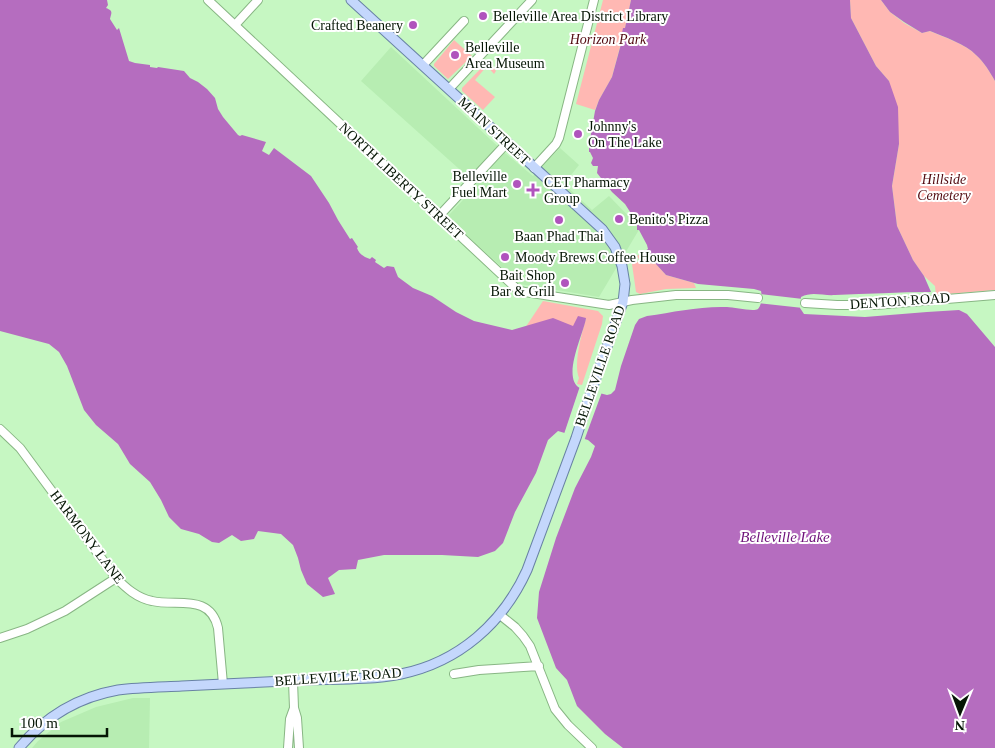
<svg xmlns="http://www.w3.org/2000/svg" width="995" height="748" viewBox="0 0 995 748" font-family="'Times New Roman',serif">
  <rect width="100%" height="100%" fill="#c6f7c2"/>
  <path fill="#b7edb2" d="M 391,47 L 505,153 L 533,176 L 560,148 L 579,165 L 564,184 L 592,210 L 609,196 L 640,228 L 599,297 L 520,284 L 447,217 L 477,185 L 361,81 Z
    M 133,698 L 150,698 L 149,748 L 32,748 L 38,741 L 61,722 L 96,707 Z"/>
  <path fill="#ffb8b3" d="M 603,0 L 631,0 L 625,28 L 612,77 L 599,100 L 595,110 L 576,104 Z
    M 850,0 L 881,0 L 890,12 L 904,23 L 922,33 L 930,31 C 943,37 966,44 976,55 C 984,62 990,72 995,81 L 995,290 L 936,295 L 935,286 L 924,276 L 913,260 L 897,226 L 892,186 L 899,144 L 889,81 L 876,66 L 851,18 Z
    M 454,40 L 472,56 L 448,79 L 434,66 L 434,64 Z
    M 488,61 L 496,71 L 494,74 L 487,66 L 475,80 L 495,97 L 483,110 L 462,91 L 462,88 Z
    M 645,251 L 651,262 L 655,263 L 666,275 L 694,283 L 696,288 L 666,289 L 640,294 L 636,292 L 632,264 L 640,261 L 637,256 Z
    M 543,301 L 598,311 L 603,316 L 602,324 L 582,385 L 577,384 L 579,378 C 573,364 582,333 586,318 L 574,326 L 525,328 Z"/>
  <path fill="#b56dbf" d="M 0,0 L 107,0 L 108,5 L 106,8 C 114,11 111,13 110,19 L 117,30 L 119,28 L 129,61 L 135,63 L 150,65 L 150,67 L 157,68 L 158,67 L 184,71 L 190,78 L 198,82 L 207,89 L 215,98 L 218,109 L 223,117 L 238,135 L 240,136 L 242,135 L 266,142 L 262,151 L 269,155 L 274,148 L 311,176 L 329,203 L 338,220 L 350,239 L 352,238 L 358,247 L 357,248 C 359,254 364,257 370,259 L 372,257 L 376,260 L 375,262 L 384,268 L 387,266 L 394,267 L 398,277 L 413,288 L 432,296 L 456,312 L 474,321 L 512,330 L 553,318 L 573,326 L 578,316 L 586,318 C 584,333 561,378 580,388 L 607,395 L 611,394 L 615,390 L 621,366 L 635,325 L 639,319 L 647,316 C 674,312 700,306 727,307 C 734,307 753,312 758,309 C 762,305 762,295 761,291 L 754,289 L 698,284 L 666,275 L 655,263 L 651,262 L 645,251 L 648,249 L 647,245 L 639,230 L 637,230 L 637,224 L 633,220 L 634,218 L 625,204 L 612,192 L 597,173 L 598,166 L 593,166 L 591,163 L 593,158 L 590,152 L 589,152 L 589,145 L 595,111 L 599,100 L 612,77 L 624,33 L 622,33 L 623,28 L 625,28 L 631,0 L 850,0 L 851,18 L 876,66 L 889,81 L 898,107 L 899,144 L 892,186 L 897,226 L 913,260 L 924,276 L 931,292 C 899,292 867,294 835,295 C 823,296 812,291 801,297 L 800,308 L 804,314 L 865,317 L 927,312 L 959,310 L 967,314 L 995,347 L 995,748 L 623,748 L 605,734 L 577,706 L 567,680 L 556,668 L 537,618 L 539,592 L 556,538 L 575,488 L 591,457 L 595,446 L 588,440 L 558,431 L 548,440 L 536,473 L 515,512 L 503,543 L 495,551 L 478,557 L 442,555 L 384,555 L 358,560 L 356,569 L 339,570 L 328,578 L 335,594 L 323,597 L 307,584 L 301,570 L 298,558 L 293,545 L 281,534 L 258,531 L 254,539 L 241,541 L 232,535 L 219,543 L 212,542 L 199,534 L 181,529 L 169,517 L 161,500 L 150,482 L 130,464 L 118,444 L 96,425 L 84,410 L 67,366 L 59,352 L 49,344 L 0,331 Z
    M 881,0 L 995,0 L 995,81 C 990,72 984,62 976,55 C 966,44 944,37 930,31 L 922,33 L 904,22 L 890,12 Z"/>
  <path fill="#c6f7c2" d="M 760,294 L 803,299 L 803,308 L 758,303 Z
    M 580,386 L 602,392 L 584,441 L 564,434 Z"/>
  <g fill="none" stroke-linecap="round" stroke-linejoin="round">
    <defs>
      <path id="minor" d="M 208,0 L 518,290 L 525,292 L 609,305 L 632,300 L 676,295 L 728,295 L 758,298
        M 235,25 L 258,0
        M 423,65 L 464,21
        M 449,89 L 532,0
        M 534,168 L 556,144 L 559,138 L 594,0
        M 439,216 L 507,143
        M 805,303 L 837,305 L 875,305 L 995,295
        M 0,429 L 20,448 L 116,578 C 126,588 137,598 152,601 C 177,607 210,593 218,628 L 223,684
        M 500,615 L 515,627 L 523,636 L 530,646 L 555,709 L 568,725 L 592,748
        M 0,638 L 27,629 L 65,611 L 116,578
        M 454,674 L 479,670 L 539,666
        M 293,681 L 294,708 L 297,718 L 299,748
        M 288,748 L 290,719 L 294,708"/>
      <path id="major" d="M 19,748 C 44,718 78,697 118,690 C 139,687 161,687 182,686 C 224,684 265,682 307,680 C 338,679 370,680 401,674 C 459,662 503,623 527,570 L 576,438 L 592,389 L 623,302 L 625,284 L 622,266 L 615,247 L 602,229 L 351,0"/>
    </defs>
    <use href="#minor" stroke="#88b684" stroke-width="10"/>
    <use href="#major" stroke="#6882a4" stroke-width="11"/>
    <use href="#minor" stroke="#fff" stroke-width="8"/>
    <use href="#major" stroke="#c4d7fc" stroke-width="9"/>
  </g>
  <g fill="#b053bd" stroke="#fff" stroke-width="2">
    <circle cx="483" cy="16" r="5"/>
    <circle cx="413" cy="25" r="5"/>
    <circle cx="455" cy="55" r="5"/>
    <circle cx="578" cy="134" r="5"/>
    <circle cx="517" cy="184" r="5"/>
    <path d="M530.5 182.5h5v5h5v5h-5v5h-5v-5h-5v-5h5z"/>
    <circle cx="619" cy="219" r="5"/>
    <circle cx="559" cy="220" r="5"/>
    <circle cx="505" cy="257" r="5"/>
    <circle cx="565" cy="283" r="5"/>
  </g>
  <g text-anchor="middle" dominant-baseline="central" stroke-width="4" stroke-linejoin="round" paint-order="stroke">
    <g font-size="14" fill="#051504" stroke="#fff" text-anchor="start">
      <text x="493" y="16">Belleville Area District Library</text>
      <text x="403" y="25" text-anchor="end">Crafted Beanery</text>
      <text x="465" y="47">Belleville<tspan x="465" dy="16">Area Museum</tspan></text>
      <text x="588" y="126">Johnny's<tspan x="588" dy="16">On The Lake</tspan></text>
      <text x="507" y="176" text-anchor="end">Belleville<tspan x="507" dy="16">Fuel Mart</tspan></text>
      <text x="544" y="182">CET Pharmacy<tspan x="544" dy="16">Group</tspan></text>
      <text x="629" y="219">Benito's Pizza</text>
      <text x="559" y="236" text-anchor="middle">Baan Phad Thai</text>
      <text x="515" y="257">Moody Brews Coffee House</text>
      <text x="555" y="275" text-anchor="end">Bait Shop<tspan x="555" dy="16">Bar &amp; Grill</tspan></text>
    </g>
    <g font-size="14" font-style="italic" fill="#520a10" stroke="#fff">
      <text x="608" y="39">Horizon Park</text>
      <text x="944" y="179">Hillside<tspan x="944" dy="16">Cemetery</tspan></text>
    </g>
    <g font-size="14" fill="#051504" stroke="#fff">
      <text transform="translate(494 131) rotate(43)">MAIN STREET</text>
      <text transform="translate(401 181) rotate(43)">NORTH LIBERTY STREET</text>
      <text transform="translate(900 301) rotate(-4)">DENTON ROAD</text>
      <text transform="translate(600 366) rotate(-71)">BELLEVILLE ROAD</text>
      <text transform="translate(87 537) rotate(53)">HARMONY LANE</text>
      <text transform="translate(338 677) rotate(-4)">BELLEVILLE ROAD</text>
    </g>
    <g font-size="15" font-style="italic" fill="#6e1179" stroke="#fff">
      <text x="785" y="537">Belleville Lake</text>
    </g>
  </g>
  <g transform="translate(960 713) rotate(181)" stroke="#ffffff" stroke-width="4" paint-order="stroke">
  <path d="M0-4L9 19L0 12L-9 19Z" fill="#051504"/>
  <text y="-8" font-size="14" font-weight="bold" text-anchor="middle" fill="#051504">N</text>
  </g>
  <path d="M12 728v8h95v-8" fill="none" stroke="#051504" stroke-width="2.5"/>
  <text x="20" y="728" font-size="15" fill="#051504" stroke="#ffffff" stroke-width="4" paint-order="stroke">100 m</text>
</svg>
